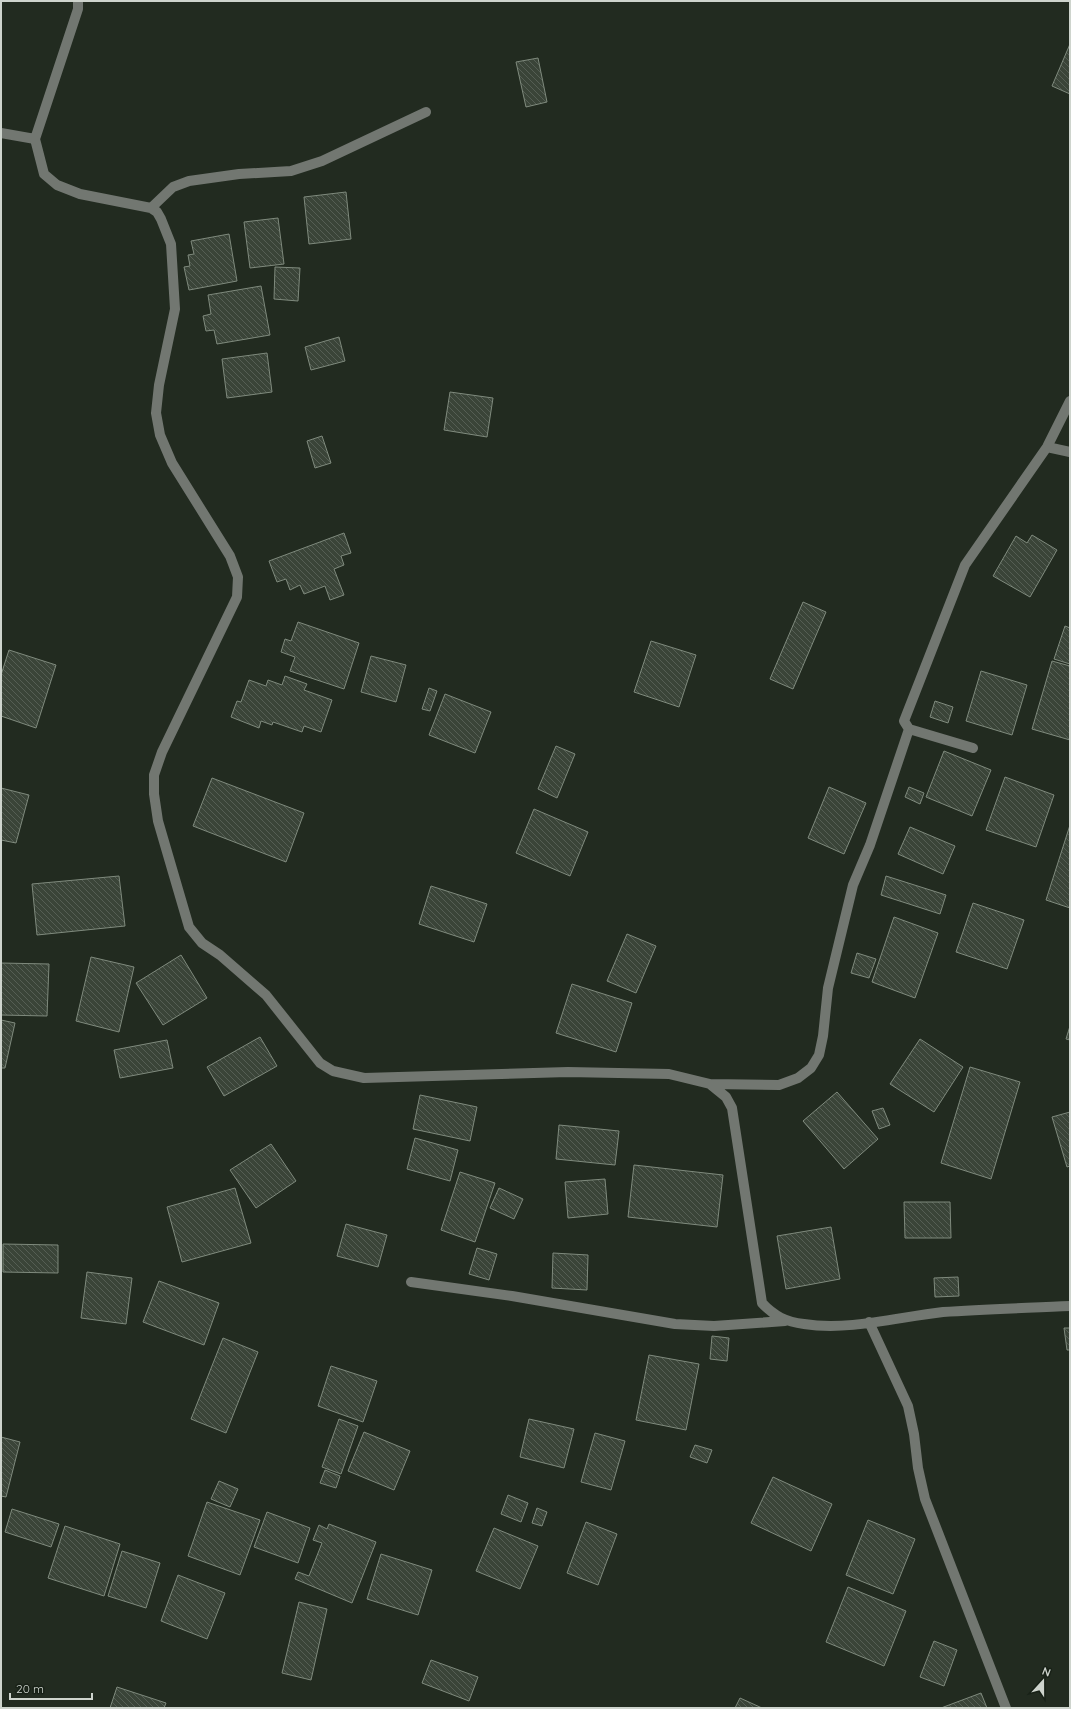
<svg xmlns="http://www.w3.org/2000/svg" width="1071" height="1709" viewBox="0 0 1071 1709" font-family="Quicksand,sans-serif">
  <defs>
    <pattern id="building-back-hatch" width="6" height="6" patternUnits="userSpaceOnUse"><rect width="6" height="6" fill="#3a4438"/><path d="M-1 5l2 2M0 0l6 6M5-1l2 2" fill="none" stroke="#555e54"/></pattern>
  </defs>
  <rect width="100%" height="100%" fill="#222b20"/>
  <path fill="url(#building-back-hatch)" stroke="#7f8a7d" d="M 1070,44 L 1070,94 L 1052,86 Z
    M 538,58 L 547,102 L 526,107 L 516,62 Z
    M 346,192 L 351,239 L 309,244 L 304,197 Z
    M 278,218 L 284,264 L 250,268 L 244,222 Z
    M 229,234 L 237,281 L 189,290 L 184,267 L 190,266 L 188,255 L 194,254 L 191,241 Z
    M 275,267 L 300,268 L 298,301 L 274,299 Z
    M 261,286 L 270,335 L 217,344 L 214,330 L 206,331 L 203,316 L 211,314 L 208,295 Z
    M 339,337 L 345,361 L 311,370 L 305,347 Z
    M 267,353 L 272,392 L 227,398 L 222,359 Z
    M 450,392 L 493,398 L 487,437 L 444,430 Z
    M 322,436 L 331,463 L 315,468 L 307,441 Z
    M 344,533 L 351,553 L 341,556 L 344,565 L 334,569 L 344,595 L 330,600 L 325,586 L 304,594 L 300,585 L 290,590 L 286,579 L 277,582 L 269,561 Z
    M 1032,535 L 1057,550 L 1030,597 L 993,576 L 1016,536 L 1027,543 Z
    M 803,602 L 826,612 L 793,689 L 770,679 Z
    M 298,622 L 359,643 L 344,689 L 290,671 L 295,657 L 281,652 L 285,639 L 291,641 Z
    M 1065,626 L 1070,628 L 1070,664 L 1054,659 Z
    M 651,641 L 696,655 L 679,707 L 634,692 Z
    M 9,650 L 56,665 L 36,728 L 1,716 L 1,675 Z
    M 371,656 L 406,665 L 396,702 L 361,692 Z
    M 1052,661 L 1070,666 L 1070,740 L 1032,729 Z
    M 981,671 L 1027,685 L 1012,735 L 966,721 Z
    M 285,676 L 307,684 L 304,690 L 332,700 L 321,732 L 304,726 L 302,732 L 273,722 L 272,725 L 261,721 L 259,728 L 231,717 L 237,701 L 241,702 L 249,680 L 266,686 L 268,680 L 282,685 Z
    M 429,688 L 437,691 L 430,711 L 422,709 Z
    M 445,694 L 491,712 L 475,753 L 429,735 Z
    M 935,701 L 953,707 L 948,723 L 930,717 Z
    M 556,746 L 575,754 L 557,798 L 538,789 Z
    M 944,751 L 991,770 L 972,816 L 926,797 Z
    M 1005,777 L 1054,795 L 1036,847 L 986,830 Z
    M 212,778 L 304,813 L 286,862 L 193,826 Z
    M 829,787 L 866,803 L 844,854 L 808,838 Z
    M 909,787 L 924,793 L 920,804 L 905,797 Z
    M 1,788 L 29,795 L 16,843 L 1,840 Z
    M 534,809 L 588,832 L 570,876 L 516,853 Z
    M 1070,825 L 1070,908 L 1046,900 Z
    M 910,827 L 955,846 L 943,874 L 898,854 Z
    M 119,876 L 125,926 L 37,935 L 32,884 Z
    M 886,876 L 946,895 L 940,914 L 881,895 Z
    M 431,886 L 487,904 L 474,942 L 419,924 Z
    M 973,903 L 1024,920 L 1007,969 L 956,952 Z
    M 894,917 L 938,933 L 915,998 L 872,982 Z
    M 627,934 L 656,946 L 636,993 L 607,981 Z
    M 857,953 L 876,959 L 869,978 L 851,973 Z
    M 181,955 L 207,998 L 163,1025 L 136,983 Z
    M 91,957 L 134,967 L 119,1032 L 76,1021 Z
    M 1,963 L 49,964 L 47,1016 L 1,1015 Z
    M 572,984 L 632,1003 L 616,1052 L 556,1033 Z
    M 1,1020 L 15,1023 L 5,1068 L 1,1068 Z
    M 1070,1026 L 1070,1040 L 1066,1039 Z
    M 260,1037 L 277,1066 L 224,1096 L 207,1067 Z
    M 920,1039 L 963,1067 L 934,1112 L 890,1084 Z
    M 167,1040 L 173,1068 L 120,1078 L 114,1050 Z
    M 970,1067 L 1020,1082 L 991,1179 L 941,1163 Z
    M 837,1092 L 878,1139 L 844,1169 L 803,1121 Z
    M 420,1095 L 477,1107 L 470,1141 L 413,1129 Z
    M 883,1108 L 890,1125 L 879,1129 L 872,1111 Z
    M 1070,1112 L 1070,1166 L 1067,1167 L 1052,1117 Z
    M 559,1125 L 619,1131 L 615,1165 L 556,1159 Z
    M 415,1138 L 458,1150 L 450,1181 L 407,1169 Z
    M 271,1144 L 296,1181 L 256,1208 L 230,1170 Z
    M 634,1165 L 723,1175 L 717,1227 L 628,1217 Z
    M 460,1172 L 495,1183 L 475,1242 L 441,1230 Z
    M 605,1179 L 608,1214 L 568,1218 L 565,1182 Z
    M 235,1188 L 251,1243 L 182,1262 L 167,1207 Z
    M 499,1188 L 523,1199 L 514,1219 L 490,1208 Z
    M 904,1202 L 950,1202 L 951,1238 L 905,1238 Z
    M 346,1224 L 387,1235 L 378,1267 L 337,1256 Z
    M 831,1227 L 840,1279 L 786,1289 L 777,1236 Z
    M 3,1244 L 58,1245 L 58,1273 L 3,1272 Z
    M 477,1248 L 497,1254 L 489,1280 L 469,1274 Z
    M 553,1253 L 588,1255 L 587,1290 L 552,1288 Z
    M 87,1272 L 132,1278 L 126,1324 L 81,1318 Z
    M 958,1277 L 959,1296 L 935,1297 L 934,1278 Z
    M 159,1281 L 219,1303 L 204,1345 L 143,1322 Z
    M 1064,1328 L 1070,1328 L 1070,1350 L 1067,1350 Z
    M 712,1336 L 729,1338 L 727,1361 L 710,1359 Z
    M 223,1338 L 258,1352 L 226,1433 L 191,1419 Z
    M 649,1355 L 699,1364 L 686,1430 L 636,1420 Z
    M 331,1366 L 377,1381 L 363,1422 L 318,1406 Z
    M 339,1419 L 358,1426 L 341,1474 L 322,1467 Z
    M 529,1419 L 574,1429 L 564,1468 L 520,1457 Z
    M 364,1432 L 410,1451 L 394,1490 L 348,1471 Z
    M 595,1433 L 625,1441 L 611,1490 L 581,1482 Z
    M 1,1437 L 20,1442 L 6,1497 L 1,1496 Z
    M 695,1445 L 712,1450 L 707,1463 L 690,1457 Z
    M 325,1470 L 340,1476 L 336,1488 L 320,1483 Z
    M 773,1477 L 832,1504 L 811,1551 L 751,1523 Z
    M 219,1481 L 238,1489 L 230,1507 L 211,1499 Z
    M 508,1495 L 528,1503 L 521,1522 L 501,1514 Z
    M 207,1502 L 260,1520 L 240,1575 L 188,1556 Z
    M 537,1508 L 547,1512 L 542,1526 L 532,1523 Z
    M 12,1509 L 59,1524 L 51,1547 L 5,1532 Z
    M 267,1512 L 310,1528 L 298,1563 L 254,1547 Z
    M 868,1520 L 915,1539 L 893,1594 L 846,1575 Z
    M 586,1522 L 617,1534 L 598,1585 L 567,1573 Z
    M 329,1524 L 376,1542 L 352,1603 L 295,1579 L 298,1572 L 309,1576 L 322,1543 L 313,1540 L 319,1525 L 327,1529 Z
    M 65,1526 L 120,1544 L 104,1596 L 48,1578 Z
    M 494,1528 L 538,1546 L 520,1589 L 476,1571 Z
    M 122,1551 L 160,1563 L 146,1608 L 108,1596 Z
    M 381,1554 L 432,1570 L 418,1615 L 367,1599 Z
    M 178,1575 L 225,1593 L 207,1639 L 161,1621 Z
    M 848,1587 L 906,1611 L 884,1666 L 826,1642 Z
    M 299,1602 L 327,1609 L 311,1680 L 282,1673 Z
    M 934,1641 L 957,1650 L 944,1686 L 920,1677 Z
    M 431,1660 L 478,1677 L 469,1701 L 422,1683 Z
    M 117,1687 L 166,1703 L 164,1708 L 110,1708 Z
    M 981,1693 L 987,1708 L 941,1708 Z
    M 740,1698 L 762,1708 L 735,1708 Z"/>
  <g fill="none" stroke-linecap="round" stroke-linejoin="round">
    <path stroke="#727771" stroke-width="10" d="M 78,1 L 78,9 L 35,139 L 44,174 L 57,185 L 80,194 L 151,208 L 157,212 L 161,219 L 171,244 L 175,309 L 159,385 L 156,413 L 160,435 L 172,463 L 230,556 L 238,577 L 237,597 L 162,752 L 154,775 L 154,794 L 158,821 L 189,927 L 202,943 L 220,955 L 266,995 L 320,1063 L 333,1071 L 364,1078 L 568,1072 L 669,1074 L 710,1084 L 779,1085 L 798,1078 L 811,1068 L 819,1055 L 823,1036 L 828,988 L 853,885 L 870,845 L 909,729 L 904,721 L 965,565 L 1047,447 L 1070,401
      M 1,133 L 35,139
      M 151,208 L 173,187 L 189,181 L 239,174 L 291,171 L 322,161 L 426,112
      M 1047,447 L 1070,452
      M 909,729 L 973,748
      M 710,1084 L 726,1097 L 732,1108 L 762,1303 C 774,1316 786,1322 804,1324 C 849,1331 898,1317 943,1312 C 985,1309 1028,1308 1070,1306
      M 411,1282 L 512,1296 L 675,1324 L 714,1326 L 785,1321
      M 869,1322 L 908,1406 L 914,1434 L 918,1468 L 925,1499 L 1006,1708"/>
  </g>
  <rect width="1071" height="1709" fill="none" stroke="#ced4cd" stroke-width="4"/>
  <g transform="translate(1043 1681) rotate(21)" stroke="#182117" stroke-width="3" paint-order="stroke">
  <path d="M0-3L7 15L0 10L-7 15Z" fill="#ced4cd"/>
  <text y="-6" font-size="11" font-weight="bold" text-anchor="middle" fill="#ced4cd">N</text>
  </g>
  <path d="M10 1693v6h82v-6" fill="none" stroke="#ced4cd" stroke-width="2"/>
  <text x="16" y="1693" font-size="12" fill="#ced4cd" stroke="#182117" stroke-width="3" paint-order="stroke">20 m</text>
</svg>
